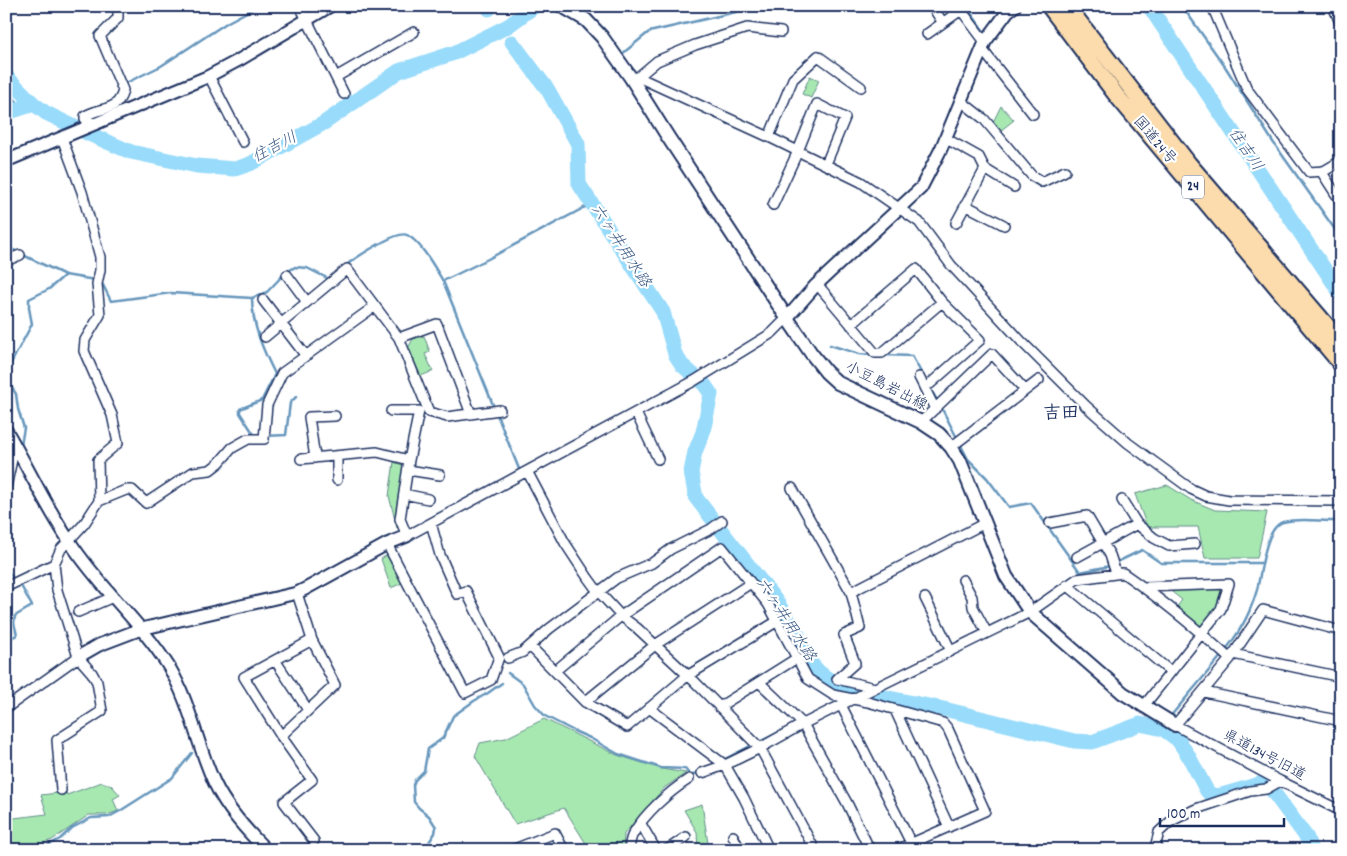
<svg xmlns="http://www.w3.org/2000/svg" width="1347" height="856" viewBox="0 0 1347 856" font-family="Dekko,'Klee One',sans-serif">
  <rect width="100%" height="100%" fill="#fff"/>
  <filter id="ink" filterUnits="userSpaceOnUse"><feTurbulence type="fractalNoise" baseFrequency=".02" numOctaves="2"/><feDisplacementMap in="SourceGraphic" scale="10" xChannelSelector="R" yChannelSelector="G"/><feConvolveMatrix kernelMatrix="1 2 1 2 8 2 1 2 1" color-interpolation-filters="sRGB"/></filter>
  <g filter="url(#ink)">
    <path fill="#a7e8b1" stroke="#618c88" d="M 810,76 L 819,80 L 811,98 L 802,94 Z
      M 1001,106 L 1014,120 L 1000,131 L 993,122 Z
      M 424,336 L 430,352 L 425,354 L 433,371 L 421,376 L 408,348 L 413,339 Z
      M 394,462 L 405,466 L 397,528 L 389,496 Z
      M 1167,485 L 1191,500 L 1215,510 L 1267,512 L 1257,558 L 1205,558 L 1198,527 L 1147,527 L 1135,494 Z
      M 387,555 L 402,583 L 391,588 L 381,559 Z
      M 1223,587 L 1225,590 L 1219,608 L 1203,627 L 1199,628 L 1176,608 L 1182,600 L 1167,588 Z
      M 544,719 L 617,755 L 662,769 L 686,773 L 664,788 L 624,834 L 623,850 L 590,850 L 564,808 L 515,824 L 475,756 L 480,743 L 506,738 Z
      M 102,782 L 112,786 L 120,795 L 113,799 L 118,811 L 107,815 L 89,815 L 52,840 L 41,844 L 32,850 L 6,850 L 6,819 L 47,814 L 41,795 L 66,792 L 67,795 Z
      M 702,804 L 709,850 L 698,850 L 697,832 L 684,810 Z"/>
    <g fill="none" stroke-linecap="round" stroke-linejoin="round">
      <path stroke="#6696bc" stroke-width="2.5" d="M 966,6 L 983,30 L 983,34
        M 1182,6 L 1226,68 L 1273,142 L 1341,238
        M 1339,6 L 1341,10
        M 622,54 L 649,32 L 762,6
        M 124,84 L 161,66 L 228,22 L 258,6
        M 6,90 L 23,108
        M 6,247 L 18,252
        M 23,255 L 65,275 L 95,280
        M 345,266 C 354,259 397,230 407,235 C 421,242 435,268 443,281 L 488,259 L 591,204
        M 443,281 L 519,469
        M 100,282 L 103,285 L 111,301 L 171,293 L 252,298 L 267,292 L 285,273 L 295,267 L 307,268 L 329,279
        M 252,298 C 252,325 263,350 275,374 L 262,400 L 240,409 L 240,413 L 255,436
        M 830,345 L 859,354 L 872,355
        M 883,355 L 912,356 L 923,376
        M 928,385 L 938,402
        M 941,407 L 968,459 L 987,478 L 1009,507 L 1031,503 L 1080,572 L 1110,566
        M 265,436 L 286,435 L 290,403 L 296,397
        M 21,445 L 24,428 L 18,409 L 16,394 L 9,383 L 9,367 L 32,324 L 29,308 L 29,299 L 49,289 L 65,275
        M 6,500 L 8,489
        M 1115,563 L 1142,550 L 1161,563 L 1262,563
        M 6,568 L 14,580
        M 6,640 L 17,635 L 14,623 L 15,616 L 32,606 L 19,582
        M 1225,651 C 1235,638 1243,626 1249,612 C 1252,605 1255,597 1257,590 C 1261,574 1265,527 1283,522 C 1301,517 1323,522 1341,521
        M 508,673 L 523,684 L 535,705 L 545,716 L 574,731 L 590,738 L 618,754 L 661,768 L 685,769 L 691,776 L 700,771
        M 830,706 L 836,702
        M 1169,718 L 1222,655
        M 759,742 L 789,727
        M 723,760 L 754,744
        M 39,850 L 60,839 L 72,828 L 91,818 L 109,817 L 120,811 L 172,778 L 192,753
        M 424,850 L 435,833 L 436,827 L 429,816 L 419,808 L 414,802 L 413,785 L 415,780 L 424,771 L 428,749 L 443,738 L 453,716 L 474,701 L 488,693 L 502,683"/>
      <path stroke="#98dbfa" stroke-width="15" d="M 488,6 L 489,9
        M 1149,6 L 1341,294
        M 512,42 L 548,90 L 578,144 L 579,184 L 663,312 L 675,354 L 682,365 L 704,384 L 711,394 L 703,432 L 695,452 L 691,472 L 696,498 L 777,602 L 798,635 L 808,660 L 819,672 L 835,684 L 889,698 L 944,709 L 1074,741 L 1092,742 L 1140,724 L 1163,729 L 1178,740 L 1188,755 L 1207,791 L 1213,796 L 1222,795 L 1263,783 L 1268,785 L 1307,838 L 1311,850
        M 6,76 L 34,104 L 46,113 L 89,134 L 131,152 L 197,166 L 235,169 L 250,164 L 324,123 L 399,71 L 454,53 L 508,26 L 535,6
        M 6,113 L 34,104"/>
      <defs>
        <path id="minor" d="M 300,6 L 344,94
          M 932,6 L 943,23
          M 1212,6 L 1247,89 L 1309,172 L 1324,171 L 1341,161
          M 1333,6 L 1341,25
          M 927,34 L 961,10 L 985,42
          M 982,49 L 1033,114
          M 209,76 L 243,142
          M 336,77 L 414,32
          M 638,77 L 657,61 L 695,45 L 747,28 L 781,32
          M 631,78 L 638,77 L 769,137 L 861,182 L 919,222 L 951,265 L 1022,342 L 1086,406 L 1128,443 L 1191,489 L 1206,496 L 1229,500 L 1341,501
          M 961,101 L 984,119 L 1032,176 L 1042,182 L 1065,171
          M 95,124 L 85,119 L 85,116 C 101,106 118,113 123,90 L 100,36 L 118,18 L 118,6
          M 769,137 L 793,79 L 818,56 L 861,87
          M 945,138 L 979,157 L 985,169 L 956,223
          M 985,169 L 1014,187
          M 1321,171 L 1341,202
          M 773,205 L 798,151 L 817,104 L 845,118 L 826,164
          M 965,205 L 1004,225
          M 6,261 L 20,255
          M 287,275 L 307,302
          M 817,284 L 875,353 L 882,353 L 942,302
          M 263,300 L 306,356
          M 851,325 L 916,269 L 942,302 L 980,340 L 930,384
          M 265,337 L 347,269 L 399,338 L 429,412 L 447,417 L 500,410
          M 399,338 L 437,324 L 471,414
          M 919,377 L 935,409
          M 391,411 L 419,411 L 409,460 L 400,519 L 407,536 L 694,381 L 772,333 L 787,318
          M 636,413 L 658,459
          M 921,422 L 992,354 L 1025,390
          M 951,447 L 1039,380
          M 315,458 L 309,417 L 335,416
          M 301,459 L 377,452 L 409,460
          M 408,470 L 440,475
          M 527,471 L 565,543 L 588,578 L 596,589 L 621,616 L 637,628 L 694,681 L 760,748 L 815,850
          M 337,480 L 337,456
          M 6,487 L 13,455 L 17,449
          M 792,488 L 851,592 L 860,628 L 844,635 L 855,663 L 837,679 L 875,688
          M 404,494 L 428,499
          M 1122,500 L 1137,524
          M 99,501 L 126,490 L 132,490 L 146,503 L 193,472 L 210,470 L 219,463 L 232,448 L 248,439 L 264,439 L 267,405 L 282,373 L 375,306
          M 1050,523 L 1087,516 L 1110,555 L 1116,573
          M 387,544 L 465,693 L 491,680 L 499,657 L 466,591 L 457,594 L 440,555 L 431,523
          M 1077,557 L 1137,524 L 1154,538 L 1169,546 L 1195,544
          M 963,580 L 972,597 L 973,607 L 987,633
          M 1067,585 L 1171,672
          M 6,587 L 54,564
          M 851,592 L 985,523
          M 297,593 L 312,640
          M 925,598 L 951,651
          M 78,612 L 113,597
          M 1341,631 L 1263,610 L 1230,659 L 1175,725 L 1280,781 L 1341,811
          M 530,646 L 585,702 L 655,645 L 751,583
          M 1233,654 L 1341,677
          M 508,658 L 523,652 L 549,629 L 617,578 L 652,563 L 671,549 L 711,529 L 722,521
          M 275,660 L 308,710
          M 555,671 L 621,616 L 722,547 L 768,604 L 808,679 L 833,695 L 868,702 L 943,723 L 948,729 L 985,811 L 896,850
          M 759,682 L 803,724 L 847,803 L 870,850
          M 1204,692 L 1341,721
          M 585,702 L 627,727 L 687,676 L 776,622
          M 841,705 L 911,843
          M 719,707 L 797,658
          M 1143,707 L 1221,609 L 1229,584 L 1144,587
          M 6,708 L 78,657
          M 649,708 L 725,765 L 744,798 L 769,850
          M 895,710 L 949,827
          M 281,736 L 335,685 L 312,640 L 244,677 L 281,736 L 312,780 L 284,802 L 314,841
          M 702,773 L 725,765 L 760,748 L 803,724 L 875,688 L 1030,612 L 1077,579 L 1123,573 C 1161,599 1196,628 1230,659
          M 61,790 L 57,740 L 102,711 L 97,682 L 92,673 L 78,657 L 57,590 L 54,564 L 61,549 L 84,524 L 99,501 L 98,460 L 118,443 L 112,415 L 84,351 L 85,340 L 100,315 L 97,284 L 100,270 L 100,257 L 82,192 L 62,138
          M 641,824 L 656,850
          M 733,836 L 740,850
          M 512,850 L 555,833 L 564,850
          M 629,850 C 630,845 630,839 633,834 C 645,813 669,792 689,779
          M 667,850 L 686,837
          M 1159,850 L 1156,844 L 1159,832 L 1171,821 L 1196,809 L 1250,791 L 1266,789 L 1280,781"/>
        <path id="tertiary" d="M 6,161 L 207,77 L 239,60 L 330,6
          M 787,318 L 816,285 L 921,188 L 941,149 L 985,42 L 1008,11 L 1015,6
          M 6,430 C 28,467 46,507 70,542 C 99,587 141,622 169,667 C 191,704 197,746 215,784 C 227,809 246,830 266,850
          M 78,657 L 99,645 L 141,629 L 297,593 L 307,588 L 387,544 L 407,536"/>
        <path id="secondary" d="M 562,6 L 586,20 L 602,37 L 631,78 L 668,137 L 787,318 L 811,353 L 826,372 L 838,383 L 921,422 L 939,434 L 951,447 L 960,461 L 1006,576 L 1030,612 L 1123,693 L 1175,725"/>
        <path id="trunk" d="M 1049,6 L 1117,96 L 1341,364
          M 1067,6 L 1189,164 L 1341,342"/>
      </defs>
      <use href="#minor" stroke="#1b2f5e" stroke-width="12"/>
      <use href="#tertiary" stroke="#1b2f5e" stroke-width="15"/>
      <use href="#secondary" stroke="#1b2f5e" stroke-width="16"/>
      <use href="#trunk" stroke="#1b2f5e" stroke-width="19"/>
      <use href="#minor" stroke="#fff" stroke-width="9"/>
      <use href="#tertiary" stroke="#fff" stroke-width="11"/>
      <use href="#secondary" stroke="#fff" stroke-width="12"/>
      <use href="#trunk" stroke="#fcdcac" stroke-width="15"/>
    </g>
  </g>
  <g text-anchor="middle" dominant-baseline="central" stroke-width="4.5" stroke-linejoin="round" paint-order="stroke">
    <rect fill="#fff" stroke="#5f6d8e" stroke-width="1" x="1182" y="175.5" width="22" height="23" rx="4"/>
    <g font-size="14" font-weight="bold" fill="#1b2f5e">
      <text x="1193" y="187">24</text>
    </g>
    <g font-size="15" fill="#1b2f5e" stroke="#fff">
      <text transform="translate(1154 141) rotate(50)">国道24号</text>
      <text transform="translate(886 387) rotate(27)">小豆島岩出線</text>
      <text transform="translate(1264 756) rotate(28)">県道134号旧道</text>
    </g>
    <g font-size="16" font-style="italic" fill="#3a5a85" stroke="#fff">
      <text transform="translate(275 148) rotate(-28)">住吉川</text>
      <text transform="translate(1245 150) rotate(56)">住吉川</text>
      <text transform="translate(620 246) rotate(57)">六ヶ井用水路</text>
      <text transform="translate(785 620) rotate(57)">六ヶ井用水路</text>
    </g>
    <g font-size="18" font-weight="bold" fill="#1b2f5e" stroke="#fff">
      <text x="1061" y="414">吉田</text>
    </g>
  </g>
  <rect width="1347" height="856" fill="none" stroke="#fff" stroke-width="25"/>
  <rect x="12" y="12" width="1322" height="831" fill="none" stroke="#1b2f5e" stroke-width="2" filter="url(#ink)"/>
  <path d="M1160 818v8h124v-8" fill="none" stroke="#1b2f5e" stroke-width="2.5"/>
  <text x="1167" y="818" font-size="15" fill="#1b2f5e" stroke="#ffffff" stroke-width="4" paint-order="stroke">100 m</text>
</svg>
